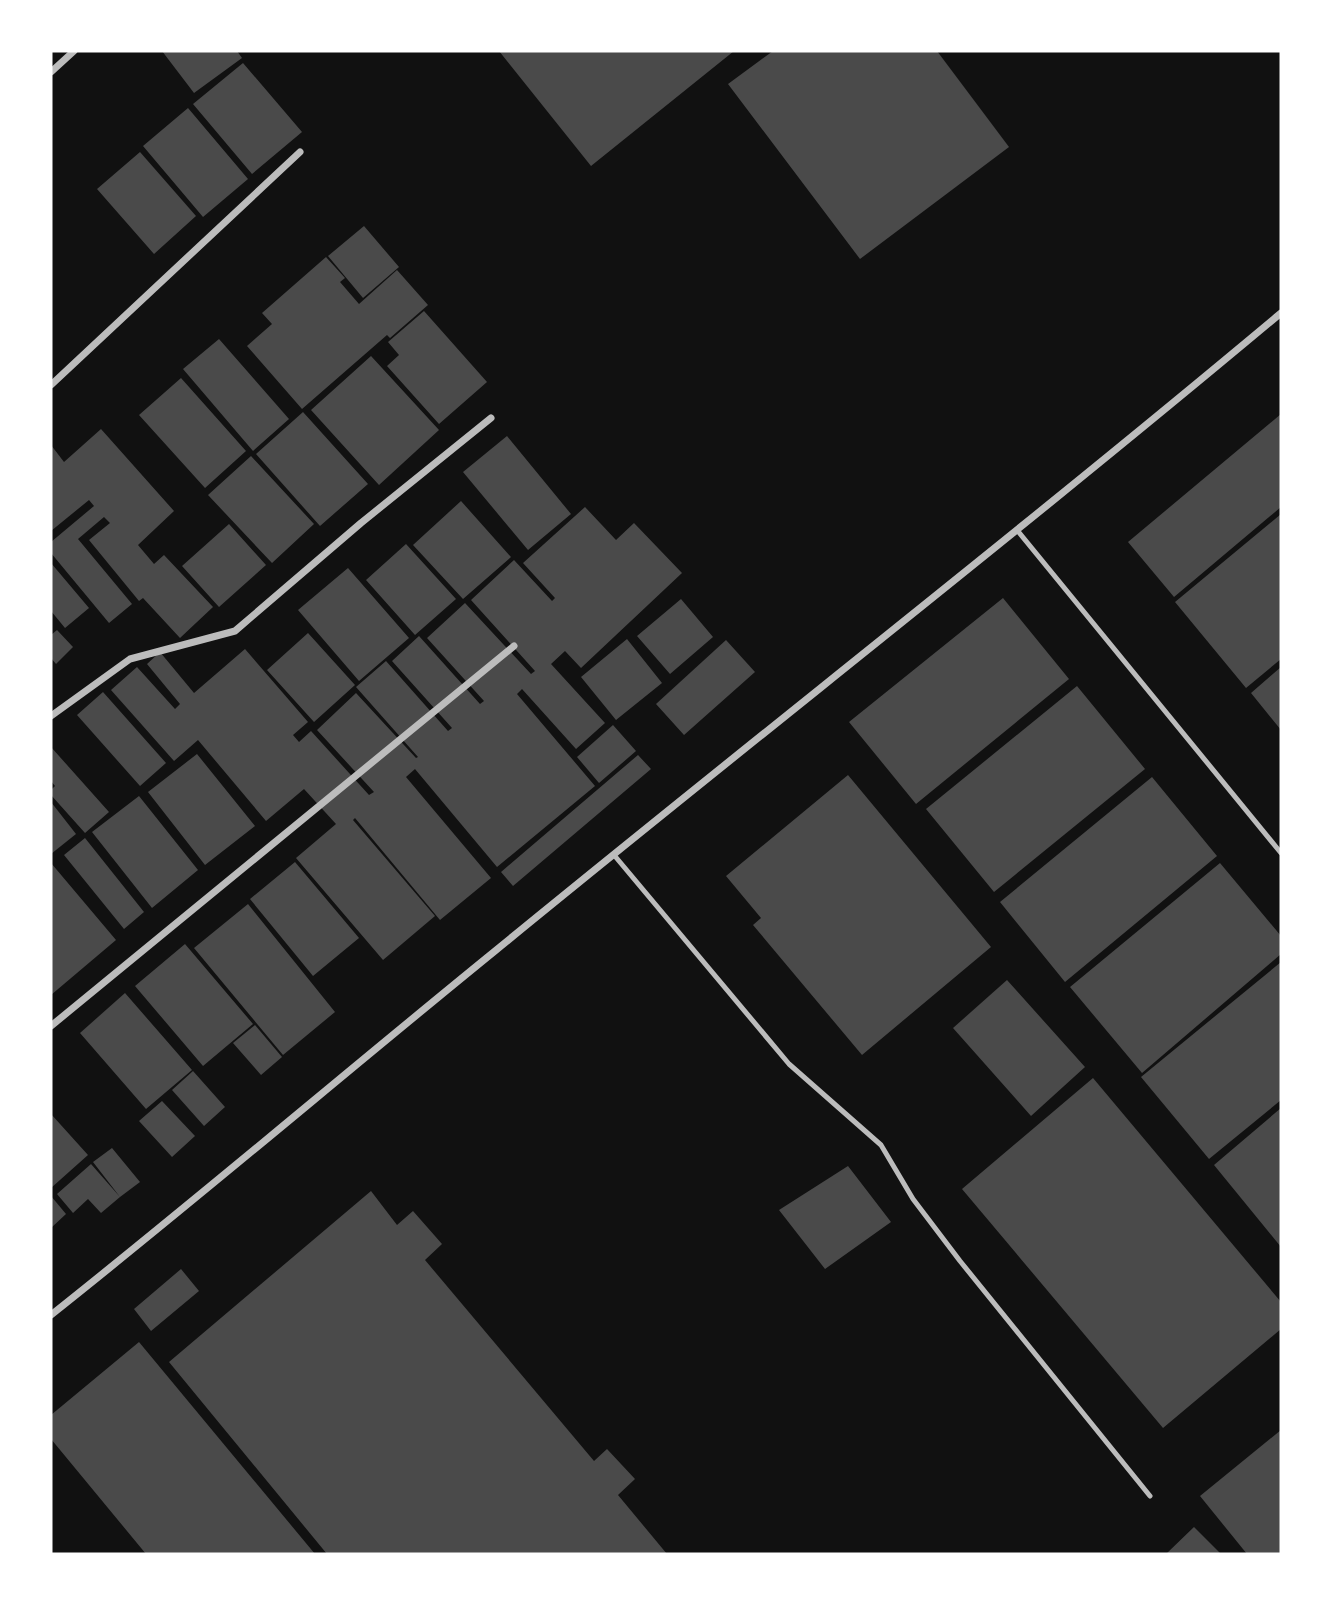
<svg xmlns="http://www.w3.org/2000/svg" width="1332" height="1605" viewBox="0 0 1332 1605" font-family="Inter,sans-serif">
  <rect width="100%" height="100%" fill="#111"/>
  <path fill="#4a4a4a" d="M 162,51 L 237,51 L 242,58 L 194,93 Z
    M 499,51 L 734,51 L 591,166 Z
    M 773,51 L 937,51 L 1009,147 L 860,259 L 728,84 Z
    M 243,63 L 302,132 L 252,174 L 193,104 Z
    M 188,108 L 248,179 L 203,217 L 143,146 Z
    M 140,152 L 196,216 L 154,254 L 97,189 Z
    M 364,226 L 399,267 L 363,298 L 328,256 Z
    M 326,257 L 345,278 L 340,282 L 359,304 L 397,270 L 428,305 L 390,338 L 387,335 L 302,409 L 247,346 L 272,324 L 262,313 Z
    M 424,311 L 487,382 L 439,424 L 387,366 L 399,355 L 388,342 Z
    M 219,339 L 289,419 L 253,451 L 183,369 Z
    M 371,356 L 439,430 L 379,485 L 311,410 Z
    M 181,378 L 246,451 L 205,488 L 139,415 Z
    M 303,412 L 368,484 L 320,526 L 256,454 Z
    M 1281,414 L 1281,507 L 1174,597 L 1128,542 Z
    M 101,429 L 174,511 L 138,545 L 154,564 L 164,555 L 213,607 L 180,638 L 143,598 L 139,601 L 89,540 L 110,523 L 104,517 L 78,539 L 132,604 L 109,623 L 51,553 L 51,542 L 94,506 L 89,500 L 51,531 L 51,445 L 64,462 Z
    M 507,436 L 571,514 L 528,550 L 463,472 Z
    M 251,456 L 314,524 L 272,563 L 208,495 Z
    M 461,501 L 511,557 L 463,599 L 413,545 Z
    M 585,507 L 616,540 L 634,523 L 682,573 L 581,668 L 565,651 L 551,664 L 605,723 L 576,749 L 522,689 L 517,694 L 595,786 L 497,867 L 415,769 L 406,777 L 491,878 L 440,920 L 355,818 L 353,820 L 435,916 L 383,960 L 296,858 L 336,824 L 304,789 L 266,821 L 198,740 L 174,761 L 111,690 L 137,667 L 175,709 L 180,704 L 147,664 L 160,652 L 194,693 L 245,649 L 308,722 L 293,735 L 299,742 L 311,731 L 369,795 L 374,792 L 317,730 L 356,693 L 416,758 L 418,757 L 356,687 L 386,661 L 448,731 L 452,728 L 392,661 L 419,636 L 480,704 L 484,701 L 427,638 L 465,603 L 531,674 L 535,671 L 471,600 L 514,560 L 552,601 L 555,598 L 523,563 Z
    M 1281,514 L 1281,659 L 1246,688 L 1175,602 Z
    M 229,524 L 266,565 L 219,607 L 182,566 Z
    M 406,544 L 456,599 L 415,635 L 366,580 Z
    M 51,563 L 89,608 L 65,628 L 51,611 Z
    M 348,568 L 409,638 L 359,681 L 298,610 Z
    M 1003,598 L 1069,679 L 916,804 L 849,722 Z
    M 681,599 L 713,637 L 670,674 L 637,636 Z
    M 57,630 L 73,647 L 56,664 L 51,658 L 51,635 Z
    M 308,633 L 355,685 L 314,722 L 267,670 Z
    M 627,639 L 662,683 L 616,720 L 581,677 Z
    M 726,640 L 755,672 L 684,735 L 656,704 Z
    M 1281,667 L 1281,730 L 1251,693 Z
    M 1077,686 L 1145,769 L 994,892 L 926,809 Z
    M 103,692 L 166,763 L 140,786 L 77,715 Z
    M 613,725 L 636,751 L 599,783 L 577,757 Z
    M 51,747 L 109,812 L 85,833 L 51,795 L 51,790 L 55,786 L 51,781 Z
    M 197,754 L 255,826 L 205,865 L 148,792 Z
    M 638,755 L 651,769 L 513,886 L 501,872 Z
    M 848,775 L 991,947 L 862,1055 L 753,925 L 761,918 L 726,876 Z
    M 1152,777 L 1217,856 L 1065,982 L 1000,902 Z
    M 139,796 L 198,870 L 152,908 L 92,832 Z
    M 51,802 L 76,834 L 51,854 Z
    M 85,838 L 144,912 L 124,929 L 64,855 Z
    M 295,862 L 359,938 L 313,976 L 250,899 Z
    M 51,863 L 116,940 L 51,995 Z
    M 1220,863 L 1281,936 L 1281,954 L 1142,1073 L 1070,987 Z
    M 248,904 L 335,1012 L 283,1055 L 194,948 Z
    M 185,944 L 253,1024 L 203,1066 L 135,986 Z
    M 1281,962 L 1281,1100 L 1209,1159 L 1141,1077 Z
    M 1007,980 L 1085,1067 L 1031,1116 L 953,1028 Z
    M 125,993 L 192,1070 L 146,1109 L 80,1033 Z
    M 255,1025 L 282,1057 L 261,1075 L 233,1043 Z
    M 193,1071 L 225,1107 L 204,1126 L 172,1090 Z
    M 1093,1078 L 1281,1302 L 1281,1329 L 1163,1428 L 962,1189 Z
    M 162,1101 L 195,1136 L 172,1157 L 139,1121 Z
    M 1281,1108 L 1281,1247 L 1214,1165 Z
    M 51,1114 L 88,1155 L 51,1188 Z
    M 112,1148 L 140,1182 L 120,1197 L 93,1162 Z
    M 91,1164 L 120,1197 L 101,1213 L 88,1199 L 73,1213 L 57,1194 Z
    M 848,1166 L 891,1222 L 825,1269 L 779,1210 Z
    M 371,1191 L 397,1225 L 413,1211 L 442,1244 L 425,1260 L 594,1461 L 607,1449 L 635,1479 L 618,1495 L 667,1554 L 327,1554 L 169,1362 Z
    M 51,1196 L 66,1214 L 51,1228 Z
    M 181,1269 L 199,1291 L 151,1331 L 134,1309 Z
    M 139,1342 L 315,1554 L 146,1554 L 51,1439 L 51,1415 Z
    M 1281,1430 L 1281,1554 L 1247,1554 L 1200,1496 Z
    M 1194,1527 L 1221,1554 L 1166,1554 Z"/>
  <g fill="none" stroke-linecap="round" stroke-linejoin="round">
    <path stroke="#bcbcbc" stroke-width="5" d="M 1017,530 L 1281,853
      M 614,855 L 789,1064 L 881,1145 L 913,1199 L 960,1261 L 1150,1496"/>
    <path stroke="#bcbcbc" stroke-width="7" d="M 51,72 L 74,51
      M 51,385 L 300,152
      M 51,716 L 130,659 L 235,631 L 361,523 L 491,418
      M 51,1026 L 514,646
      M 51,1315 C 201,1196 346,1072 495,951 C 756,737 1022,530 1281,313"/>
  </g>
  <rect width="1332" height="1605" fill="none" stroke="#ffffff" stroke-width="105"/>
</svg>
